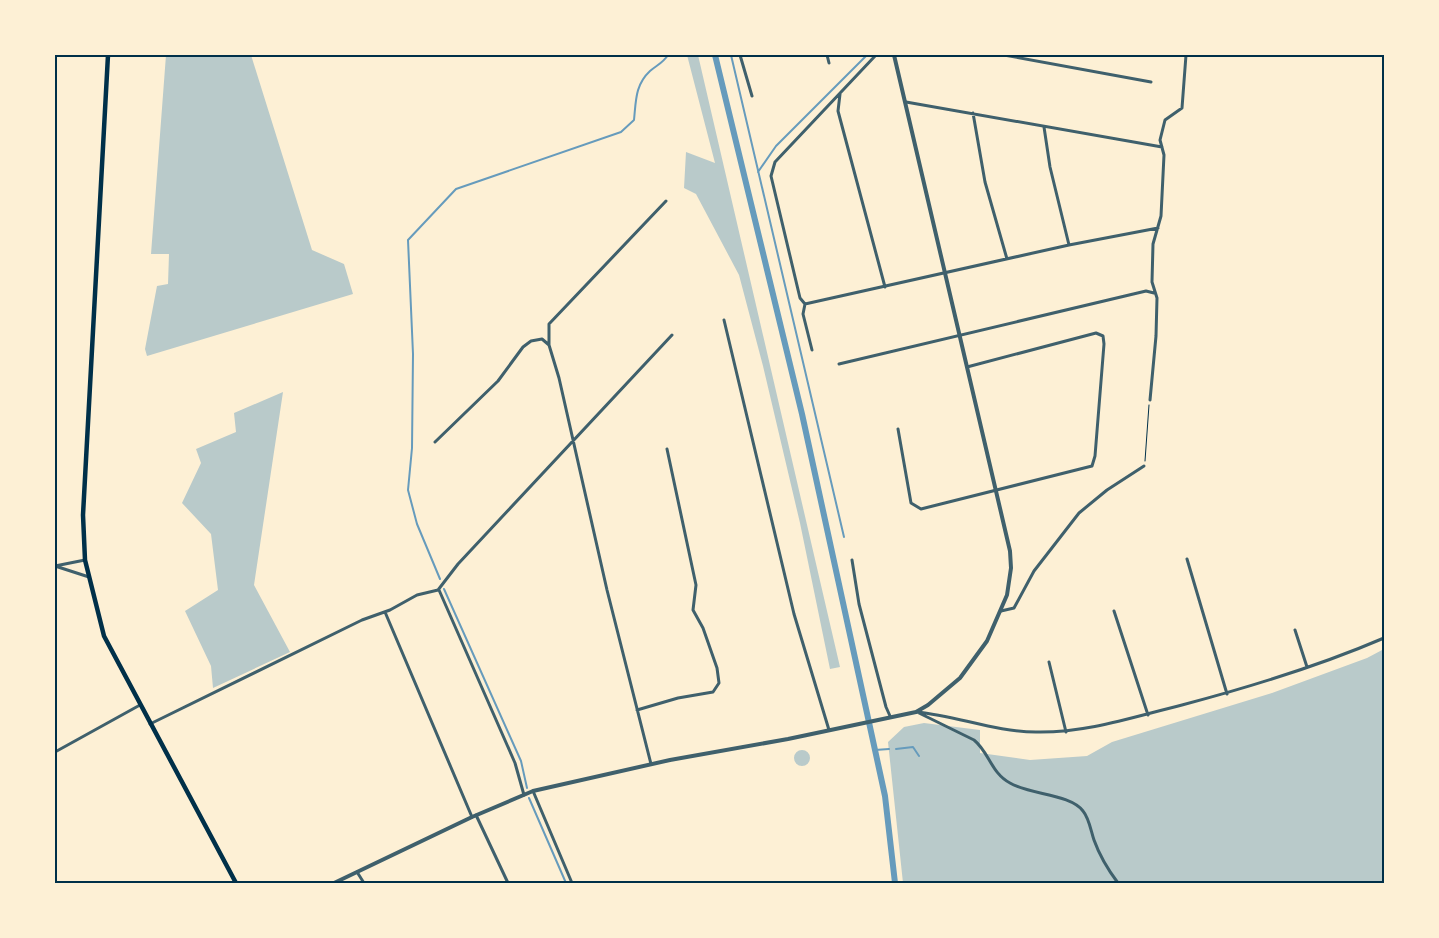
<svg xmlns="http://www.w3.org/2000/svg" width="1439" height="938" viewBox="0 0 1439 938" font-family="Georgia,serif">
  <rect width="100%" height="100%" fill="#fdf0d5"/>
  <path fill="#b9caca" d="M 166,55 L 251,55 L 312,250 L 344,264 L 353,294 L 147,356 L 145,349 L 157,286 L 168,284 L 169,254 L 151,254 Z
    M 687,55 L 698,55 L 840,667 L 830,669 L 800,523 L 763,366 L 739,275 L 696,194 L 684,188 L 686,152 L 715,163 Z
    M 283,392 L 254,585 L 290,652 L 213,688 L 211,666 L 185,611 L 218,590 L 211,534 L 182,503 L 201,463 L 196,449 L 236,432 L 234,413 Z
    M 1384,649 L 1384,883 L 903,883 L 888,742 L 904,727 L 924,723 L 980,730 L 980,753 L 1030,760 L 1087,756 L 1112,742 L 1272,693 L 1367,658 Z
    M794 758a8 8 0 1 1 16 0a8 8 0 1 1-16 0Z"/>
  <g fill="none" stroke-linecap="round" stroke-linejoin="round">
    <path stroke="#669bbc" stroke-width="2" d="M 731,55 L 844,537
      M 758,172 L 776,146 L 867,55
      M 440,579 L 417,524 L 408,490 L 412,448 L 413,354 L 408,240 L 456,189 L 621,132 L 634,120 C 636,101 635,85 650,71 C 657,65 663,63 668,55
      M 444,589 L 521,761 L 527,788
      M 896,749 L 913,747 L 919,756
      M 875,750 L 889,749
      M 529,798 L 566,883"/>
    <path stroke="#669bbc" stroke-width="6" d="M 715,55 L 802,414 L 885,796 L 895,883"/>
    <path stroke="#003049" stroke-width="1" d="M 1145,461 L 1149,405"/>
    <path stroke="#3f606c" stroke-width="3" d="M 740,55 L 752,96
      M 827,55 L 829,63
      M 1004,55 L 1151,82
      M 840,94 L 838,111 L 885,287
      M 906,102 L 1162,147
      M 973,113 L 985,182 L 1007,259
      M 1044,127 L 1050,167 L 1069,245
      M 805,304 L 1069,245 L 1158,228
      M 724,320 L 794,614 L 829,730
      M 549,345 L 559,378 L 607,590 L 651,764
      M 812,350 L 803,314 L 805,304 L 800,298 L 771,176 L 775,162 L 876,55
      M 839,364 L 1146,291 L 1154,293
      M 1150,400 L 1156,336 L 1157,298 L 1152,282 L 1153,244 L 1161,216 L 1164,155 L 1160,140 L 1165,120 L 1182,108 L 1186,55
      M 898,429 L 911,503 L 921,509 L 1092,466 L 1095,456 L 1104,344 L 1103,336 L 1096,333 L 967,367
      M 435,442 L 498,381 L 523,347 L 531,341 L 542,339 L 549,345 L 549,324 L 666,201
      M 1187,559 L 1227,694
      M 852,560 L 859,604 L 886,707 L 890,716
      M 55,566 L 89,577
      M 55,566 L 85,560
      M 438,590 L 458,564 L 672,335
      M 439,590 L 515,763 L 524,795
      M 1001,611 L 1014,608 L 1034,571 L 1079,513 L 1107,490 L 1144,466
      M 1114,611 L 1148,715
      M 385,612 L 472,817
      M 1295,630 L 1307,667
      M 1049,662 L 1066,732
      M 637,710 L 678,698 L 713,692 L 719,683 L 717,668 L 703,628 L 693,610 L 696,585 L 667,449
      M 917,712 C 957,716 996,732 1036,732 C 1087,733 1133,717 1182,705 C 1250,687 1319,666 1384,638
      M 919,713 L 974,740 C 989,752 991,773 1010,783 C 1031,795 1070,794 1083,811 C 1089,818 1091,831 1094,840 C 1099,854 1109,871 1118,883
      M 150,724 L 362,620 L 390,610 L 417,595 L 438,590
      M 55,752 L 140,705
      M 533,791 L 572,883
      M 476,815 L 508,883
      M 357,872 L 364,883"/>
    <path stroke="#3f606c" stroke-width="4" d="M 334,883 L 472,817 L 533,791 L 670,760 L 788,739 L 916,712 L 928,705 L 960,678 L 987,641 L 1007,595 L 1011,568 L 1010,551 L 894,55"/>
    <path stroke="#003049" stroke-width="4.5" d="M 108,55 L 83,515 L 85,560 L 104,636 L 236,883"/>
  </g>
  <rect width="1439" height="938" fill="none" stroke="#fdf0d5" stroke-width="112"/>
  <rect x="56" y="56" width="1327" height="826" fill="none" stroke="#003049" stroke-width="2"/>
</svg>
